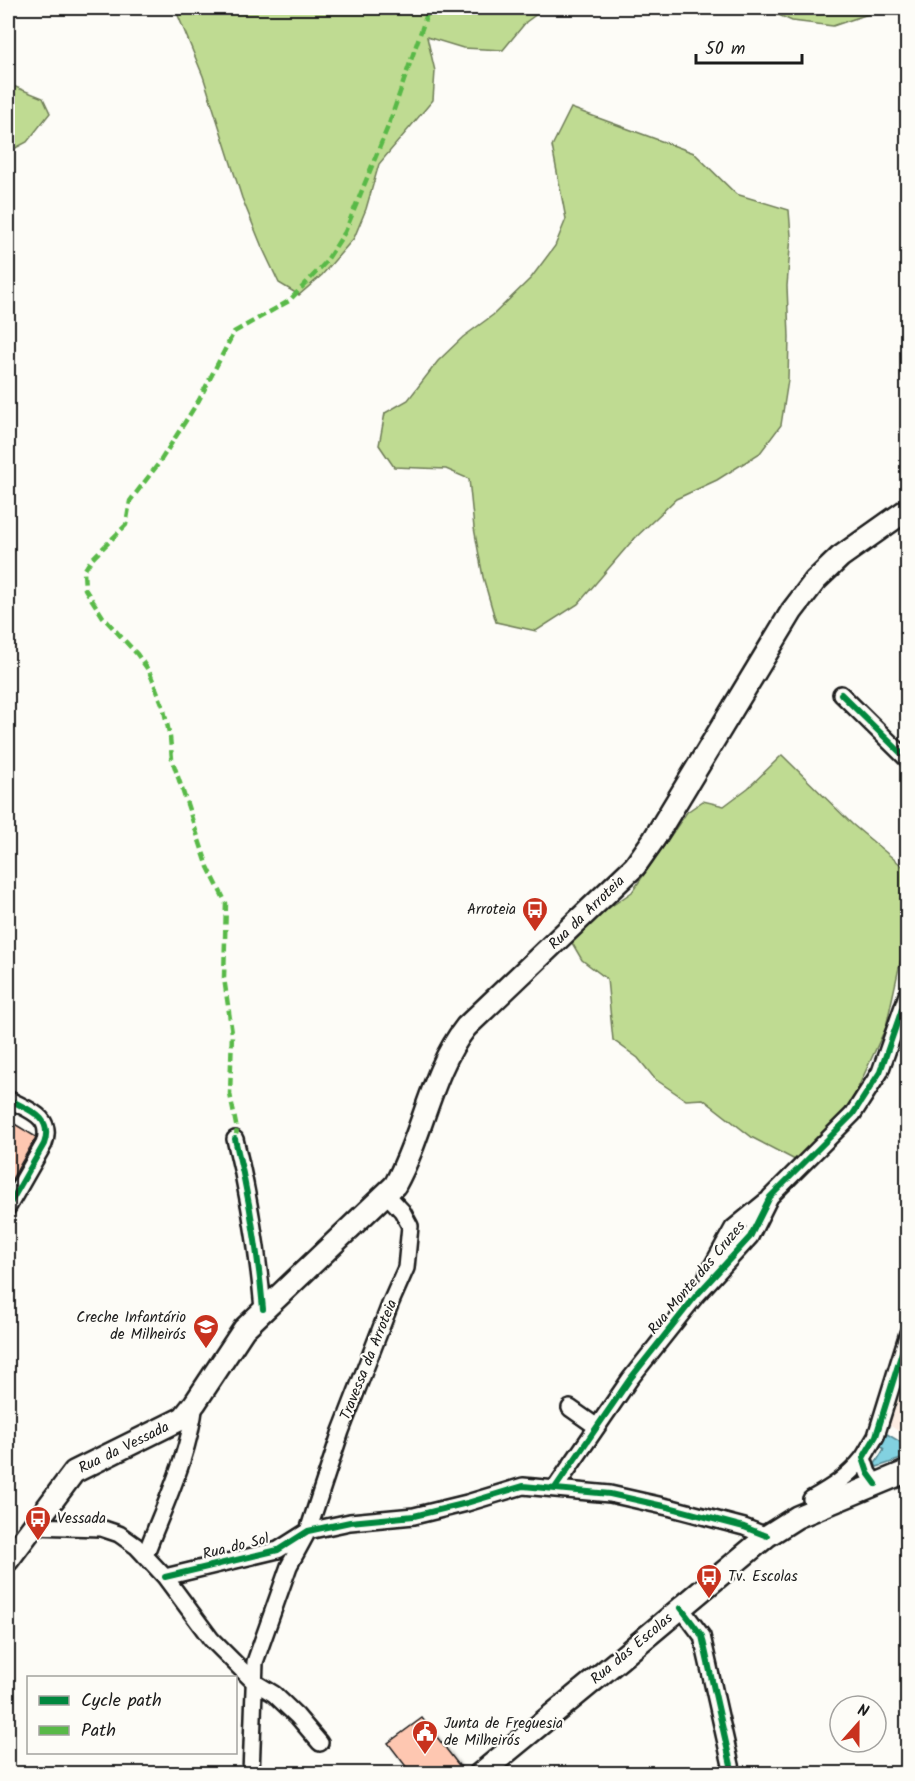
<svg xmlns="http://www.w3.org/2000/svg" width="915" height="1781" viewBox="0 0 915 1781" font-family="Kalam,sans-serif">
  <defs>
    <filter id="shadow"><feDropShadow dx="5" dy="5" stdDeviation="1.5" flood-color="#0004"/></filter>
  </defs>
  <rect width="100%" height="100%" fill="#fdfcf7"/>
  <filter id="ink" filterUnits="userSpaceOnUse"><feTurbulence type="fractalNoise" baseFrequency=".0167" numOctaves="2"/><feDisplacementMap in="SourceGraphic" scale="12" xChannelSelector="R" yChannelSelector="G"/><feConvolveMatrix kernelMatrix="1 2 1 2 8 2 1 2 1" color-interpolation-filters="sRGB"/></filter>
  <g filter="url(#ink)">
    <path fill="#fdece2" d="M 907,1360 L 908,1437 L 907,1437 L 888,1424 Z"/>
    <path fill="#bfdb92" stroke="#6e7c57" stroke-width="1.5" d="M 175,8 L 545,8 L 526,22 L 503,50 L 463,48 L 427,37 L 435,71 L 433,100 L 379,164 L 366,209 L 354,238 L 322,275 L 299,295 L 279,283 L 262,247 L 242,198 L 203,76 Z
      M 763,8 L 878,8 L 874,12 L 833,26 L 792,21 Z
      M 8,84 L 43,98 L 50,113 L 27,142 L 8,152 Z
      M 571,108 L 694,153 L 736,194 L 789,210 L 791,236 L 787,286 L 789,337 L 788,380 L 781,425 L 760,453 L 717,480 L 676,499 L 632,541 L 578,604 L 536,631 L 496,622 L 483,577 L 474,528 L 469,479 L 446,469 L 394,467 L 379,445 L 385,413 L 408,400 L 438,361 L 463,337 L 493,315 L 531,278 L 555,246 L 566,219 L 552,146 Z
      M 782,755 L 852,824 L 907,870 L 907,931 L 886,1027 L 844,1118 L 797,1161 L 753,1138 L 703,1099 L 686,1100 L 655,1079 L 638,1058 L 613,1040 L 607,979 L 582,960 L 568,936 L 632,892 L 687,812 L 703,801 L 724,806 L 748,788 Z"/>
    <path fill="#82d1e0" stroke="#598992" stroke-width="1.5" d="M 887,1434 L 907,1446 L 907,1457 L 877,1467 L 875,1464 L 884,1449 L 881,1446 Z"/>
    <path fill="#fec7b1" stroke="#1c1c1c" stroke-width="1.5" filter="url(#shadow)" d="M 8,1120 L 36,1137 L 8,1186 Z
      M 422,1718 L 465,1773 L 411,1773 L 388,1743 Z"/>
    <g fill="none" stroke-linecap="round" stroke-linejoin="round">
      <defs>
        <path id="street" d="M 841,694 L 908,760
          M 8,1099 C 28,1110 54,1116 44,1144 L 8,1207
          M 235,1139 C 249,1195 258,1251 263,1309
          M 707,1275 L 733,1228 L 766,1201
          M 570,1408 L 597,1427
          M 876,1484 L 868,1473 L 863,1458 L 876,1436 L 908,1333
          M 555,1488 L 630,1379 L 695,1297 L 750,1237 L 770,1197 L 853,1114 L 880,1072 L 908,992
          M 817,1509 L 811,1499 C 832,1487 848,1477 863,1458
          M 32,1526 L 101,1528 L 119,1534 L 136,1546 L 165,1577 L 211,1639 L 254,1682 L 274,1694 L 297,1716 L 320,1743
          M 145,1556 C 164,1505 189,1457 195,1403
          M 165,1577 L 278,1550 L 308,1531 L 350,1522 L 414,1516 L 467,1503 L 523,1486 L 610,1494 L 672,1508 L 744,1527 L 767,1536
          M 681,1608 L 702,1636 L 733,1774
          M 251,1774 L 255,1662 L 289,1566 L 308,1531 L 341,1431 L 391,1302 L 406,1268 L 410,1226 L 402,1211 L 387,1195"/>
        <path id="secondary" d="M 8,1560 L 74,1472 L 183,1418 L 195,1403 L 244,1329 L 395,1185 C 423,1135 431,1071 466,1027 L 635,866 L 654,839 L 792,611 L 815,581 L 840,557 L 908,509
          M 480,1774 L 620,1659 L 767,1536 L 797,1517 L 908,1471"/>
      </defs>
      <use href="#street" stroke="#1c1c1c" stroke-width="20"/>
      <use href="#secondary" stroke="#1c1c1c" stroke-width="26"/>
      <use href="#street" stroke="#fdfcf7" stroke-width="15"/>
      <use href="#secondary" stroke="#fdfcf7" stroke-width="21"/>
      <path stroke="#58b947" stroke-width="4.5" stroke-dasharray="9 4.5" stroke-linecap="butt" d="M 235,1139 L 237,1130 L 230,1094 L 232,1033 L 224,978 L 226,903 L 208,867 L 172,759 L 170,737 L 163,706 L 149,671 L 137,654 L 103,617 L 85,589 L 84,571 L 91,560 L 126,525 L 130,501 L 159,463 L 199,400 L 234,332 L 289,301 L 325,263 L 345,232 L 389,124 L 429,8"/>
      <defs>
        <path id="cycleway" d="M 841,694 L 908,760
          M 8,1099 C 28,1110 54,1116 44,1144 L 8,1207
          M 235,1139 C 249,1195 258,1251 263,1309
          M 876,1484 L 868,1473 L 863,1458 L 876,1436 L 908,1333
          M 555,1488 L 630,1379 L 695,1297 L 750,1237 L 770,1197 L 853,1114 L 880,1072 L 908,992
          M 165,1577 L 278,1550 L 308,1531 L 350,1522 L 414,1516 L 467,1503 L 523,1486 L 610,1494 L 672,1508 L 744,1527 L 767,1536
          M 681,1608 L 702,1636 L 733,1774"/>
      </defs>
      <use href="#cycleway" stroke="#fdfcf7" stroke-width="10"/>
      <use href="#cycleway" stroke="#00873e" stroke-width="6"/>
    </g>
  </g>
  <defs>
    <symbol id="bus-pin" viewBox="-11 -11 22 30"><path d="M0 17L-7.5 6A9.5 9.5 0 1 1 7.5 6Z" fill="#c8321e" stroke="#fdfcf7"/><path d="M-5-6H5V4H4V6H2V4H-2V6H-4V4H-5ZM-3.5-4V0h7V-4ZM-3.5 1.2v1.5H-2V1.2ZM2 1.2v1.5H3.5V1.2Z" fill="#fff"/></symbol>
    <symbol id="school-pin" viewBox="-11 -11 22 30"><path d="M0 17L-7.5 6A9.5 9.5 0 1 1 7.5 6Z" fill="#c8321e" stroke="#fdfcf7"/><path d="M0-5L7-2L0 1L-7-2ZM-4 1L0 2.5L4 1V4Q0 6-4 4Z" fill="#fff"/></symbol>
    <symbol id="civic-pin" viewBox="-11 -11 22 30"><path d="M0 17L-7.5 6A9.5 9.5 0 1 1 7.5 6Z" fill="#c8321e" stroke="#fdfcf7"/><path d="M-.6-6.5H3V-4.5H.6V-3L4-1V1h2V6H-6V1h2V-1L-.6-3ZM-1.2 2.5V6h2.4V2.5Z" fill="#fff"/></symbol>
  </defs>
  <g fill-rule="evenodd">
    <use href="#bus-pin" x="520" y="895" width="30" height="40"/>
    <use href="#school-pin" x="191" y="1312" width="30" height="40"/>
    <use href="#bus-pin" x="23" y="1504" width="30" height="40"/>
    <use href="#bus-pin" x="694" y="1562" width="30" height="40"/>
    <use href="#civic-pin" x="410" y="1718" width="30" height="40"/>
  </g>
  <g text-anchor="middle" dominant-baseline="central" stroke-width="4.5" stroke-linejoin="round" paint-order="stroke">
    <g font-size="15" fill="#1c1c1c" stroke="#fdfcf7" text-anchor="start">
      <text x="516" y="910" text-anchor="end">Arroteia</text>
      <text x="186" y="1318" text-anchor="end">Creche Infantário<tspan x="186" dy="17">de Milheirós</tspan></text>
      <text x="57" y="1519">Vessada</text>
      <text x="728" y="1577">Tv. Escolas</text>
      <text x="444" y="1724">Junta de Freguesia<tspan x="444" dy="17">de Milheirós</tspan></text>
    </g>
    <g font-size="15" fill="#1c1c1c" stroke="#fdfcf7">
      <text transform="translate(587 913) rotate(-44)">Rua da Arroteia</text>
      <text transform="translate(697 1278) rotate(-50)">Rua Monte das Cruzes</text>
      <text transform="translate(369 1360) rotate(-68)">Travessa da Arroteia</text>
      <text transform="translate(124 1448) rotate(-26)">Rua da Vessada</text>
      <text transform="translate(236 1547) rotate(-14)">Rua do Sol</text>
      <text transform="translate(632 1649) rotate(-40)">Rua das Escolas</text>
    </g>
  </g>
  <rect width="915" height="1781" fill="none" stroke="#fdfcf7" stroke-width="30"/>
  <rect x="15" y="15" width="885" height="1751" fill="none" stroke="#1c1c1c" stroke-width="2" filter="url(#ink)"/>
  <rect x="27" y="1676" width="210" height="78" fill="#fdfcf7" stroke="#a3a29f" stroke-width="1.5"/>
  <rect x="39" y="1696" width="30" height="9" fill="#00873e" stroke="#a3a29f" stroke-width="1.5"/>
  <text x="81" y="1706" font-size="18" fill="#1c1c1c">Cycle path</text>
  <rect x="39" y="1726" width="30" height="9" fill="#58b947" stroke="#a3a29f" stroke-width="1.5"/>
  <text x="81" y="1736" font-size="18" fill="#1c1c1c">Path</text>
  <g transform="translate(858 1724) rotate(21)"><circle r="28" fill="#fdfcf7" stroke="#a3a29f" stroke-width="1.5"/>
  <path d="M0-4.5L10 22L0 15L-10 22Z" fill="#c8321e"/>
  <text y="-9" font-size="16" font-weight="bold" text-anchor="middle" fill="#1c1c1c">N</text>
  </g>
  <path d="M696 54v9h106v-9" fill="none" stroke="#1c1c1c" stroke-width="3"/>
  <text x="705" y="54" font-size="18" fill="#1c1c1c" stroke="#fdfcf7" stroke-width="4.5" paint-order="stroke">50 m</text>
</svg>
